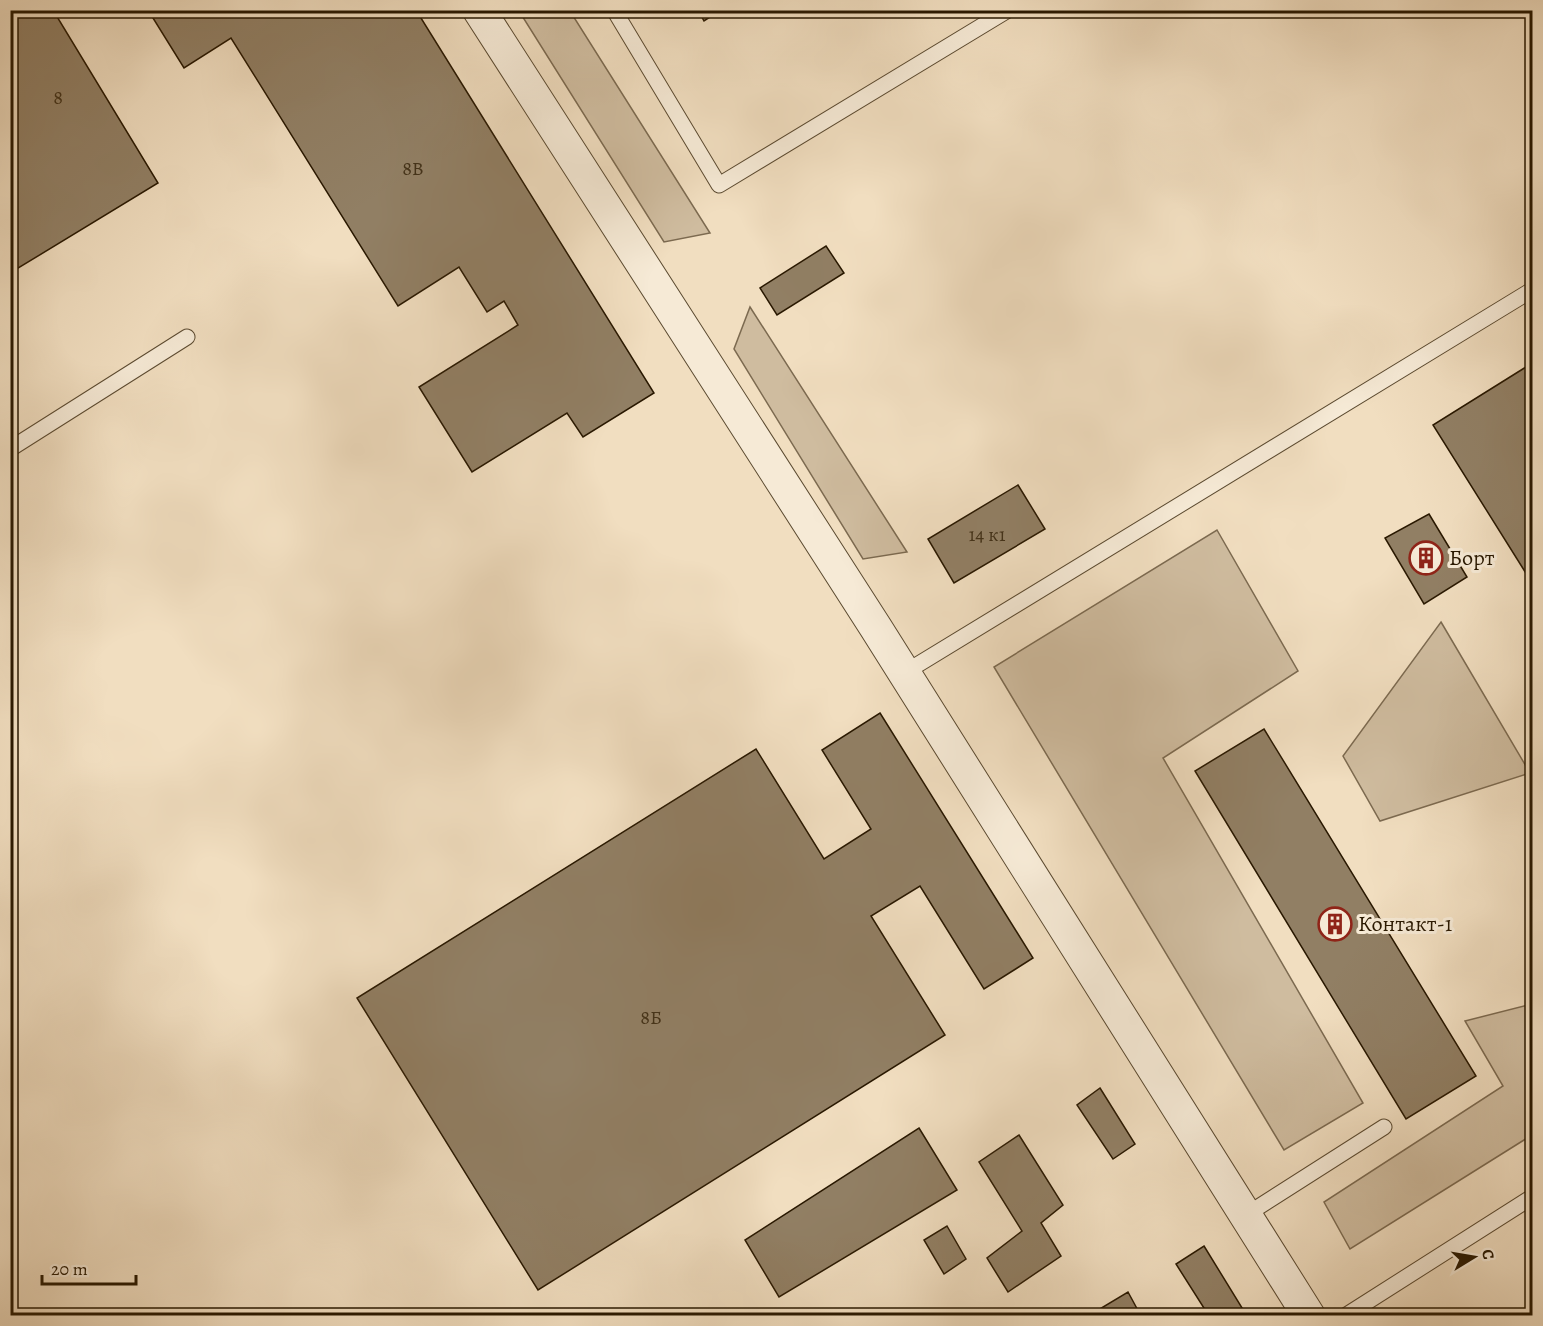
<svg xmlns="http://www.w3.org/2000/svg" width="1543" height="1326" viewBox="0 0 1543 1326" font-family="Alegreya,serif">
  <rect width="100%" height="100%" fill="#f1dec0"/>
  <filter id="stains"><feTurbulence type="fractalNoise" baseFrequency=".00333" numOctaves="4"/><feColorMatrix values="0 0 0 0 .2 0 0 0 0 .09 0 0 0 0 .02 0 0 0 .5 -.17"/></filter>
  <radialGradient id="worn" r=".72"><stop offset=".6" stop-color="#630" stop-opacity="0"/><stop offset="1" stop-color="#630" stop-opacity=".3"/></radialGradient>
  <path fill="#cfbc9f" stroke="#7c6a50" stroke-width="1.5" d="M 519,11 L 570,11 L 710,233 L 664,242 Z
    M 750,307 L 907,552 L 863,559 L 734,349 Z
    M 1217,530 L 1298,671 L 1163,758 L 1363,1103 L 1284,1150 L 994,667 Z
    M 1441,622 L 1530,773 L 1380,821 L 1343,756 Z
    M 1532,1004 L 1532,1135 L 1350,1249 L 1324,1202 L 1503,1086 L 1465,1021 Z"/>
  <path fill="#917f64" stroke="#291800" stroke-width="1.5" d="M 10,10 L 53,10 L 158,183 L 10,273 Z
    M 148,10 L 416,10 L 654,393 L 583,437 L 567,413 L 472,472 L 419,387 L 518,325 L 504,301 L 487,312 L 459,267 L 398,306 L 231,38 L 184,68 Z
    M 698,10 L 721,10 L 704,21 Z
    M 826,246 L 844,273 L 777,315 L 760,288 Z
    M 1526,367 L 1532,377 L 1532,576 L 1529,578 L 1433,425 Z
    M 1018,485 L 1045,529 L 954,583 L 928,539 Z
    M 1429,514 L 1467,577 L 1424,604 L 1385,538 Z
    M 880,713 L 1033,958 L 984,989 L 920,886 L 871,916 L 945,1035 L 538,1290 L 357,998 L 756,749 L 824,859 L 871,829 L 822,750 Z
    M 1264,729 L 1476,1076 L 1406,1119 L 1195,771 Z
    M 1100,1088 L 1135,1144 L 1113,1159 L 1077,1105 Z
    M 919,1128 L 957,1190 L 779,1297 L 745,1240 Z
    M 1019,1135 L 1063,1205 L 1041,1223 L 1061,1256 L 1008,1292 L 987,1258 L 1022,1231 L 979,1162 Z
    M 947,1226 L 966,1259 L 944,1274 L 924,1240 Z
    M 1204,1246 L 1247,1316 L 1209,1316 L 1176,1264 Z
    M 1128,1292 L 1141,1316 L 1088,1316 Z"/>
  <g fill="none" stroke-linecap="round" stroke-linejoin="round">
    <defs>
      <path id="lane" d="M 614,10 L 719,185 L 1008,10
        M 10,449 L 187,337
        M 904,673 L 1532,290
        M 1246,1215 L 1384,1127
        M 1345,1316 L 1532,1197"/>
      <path id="street" d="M 479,10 L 876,628 L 1309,1316"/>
    </defs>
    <use href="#lane" stroke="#5b4a30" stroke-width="17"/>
    <use href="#street" stroke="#5b4a30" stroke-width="34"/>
    <use href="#lane" stroke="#f6ead6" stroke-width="15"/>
    <use href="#street" stroke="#f6ead6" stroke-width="32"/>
  </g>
  <defs>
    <symbol id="building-ring" viewBox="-11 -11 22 22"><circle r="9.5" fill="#f6ead6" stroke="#8f2418" stroke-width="1.5"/><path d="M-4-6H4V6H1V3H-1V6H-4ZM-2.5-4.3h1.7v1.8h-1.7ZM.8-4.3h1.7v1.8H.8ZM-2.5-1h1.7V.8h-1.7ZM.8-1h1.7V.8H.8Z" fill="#8f2418"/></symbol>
  </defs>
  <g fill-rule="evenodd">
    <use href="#building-ring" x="1407" y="539" width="38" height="38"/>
    <use href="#building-ring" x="1316" y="905" width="38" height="38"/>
  </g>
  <g text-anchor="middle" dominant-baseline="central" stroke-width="6" stroke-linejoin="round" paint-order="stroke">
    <g font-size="20" fill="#433219">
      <text x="58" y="97">8</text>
      <text x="413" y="168">8В</text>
      <text x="987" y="534">14 к1</text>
      <text x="651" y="1017">8Б</text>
    </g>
    <g font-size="22" fill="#291800" stroke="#f6ead6" text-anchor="start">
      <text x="1449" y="558">Борт</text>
      <text x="1358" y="924">Контакт-1</text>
    </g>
  </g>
  <rect width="1543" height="1326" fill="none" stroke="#f1dec0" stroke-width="36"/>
  <rect x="12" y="12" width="1519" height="1302" fill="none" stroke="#291800" stroke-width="3"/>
  <rect x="18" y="18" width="1507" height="1290" fill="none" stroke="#291800" stroke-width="1.5"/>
  <g transform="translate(1474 1257) rotate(79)" stroke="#f6ead6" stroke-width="4.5" paint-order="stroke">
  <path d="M0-4.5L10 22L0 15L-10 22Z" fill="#291800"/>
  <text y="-9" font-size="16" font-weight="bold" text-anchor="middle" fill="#291800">С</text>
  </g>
  <path d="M42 1275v9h94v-9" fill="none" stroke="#291800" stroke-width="3"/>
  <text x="51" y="1275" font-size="18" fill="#291800" stroke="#f6ead6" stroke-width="4.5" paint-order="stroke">20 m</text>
  <rect width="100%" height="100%" filter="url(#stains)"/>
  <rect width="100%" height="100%" fill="url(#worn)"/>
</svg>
